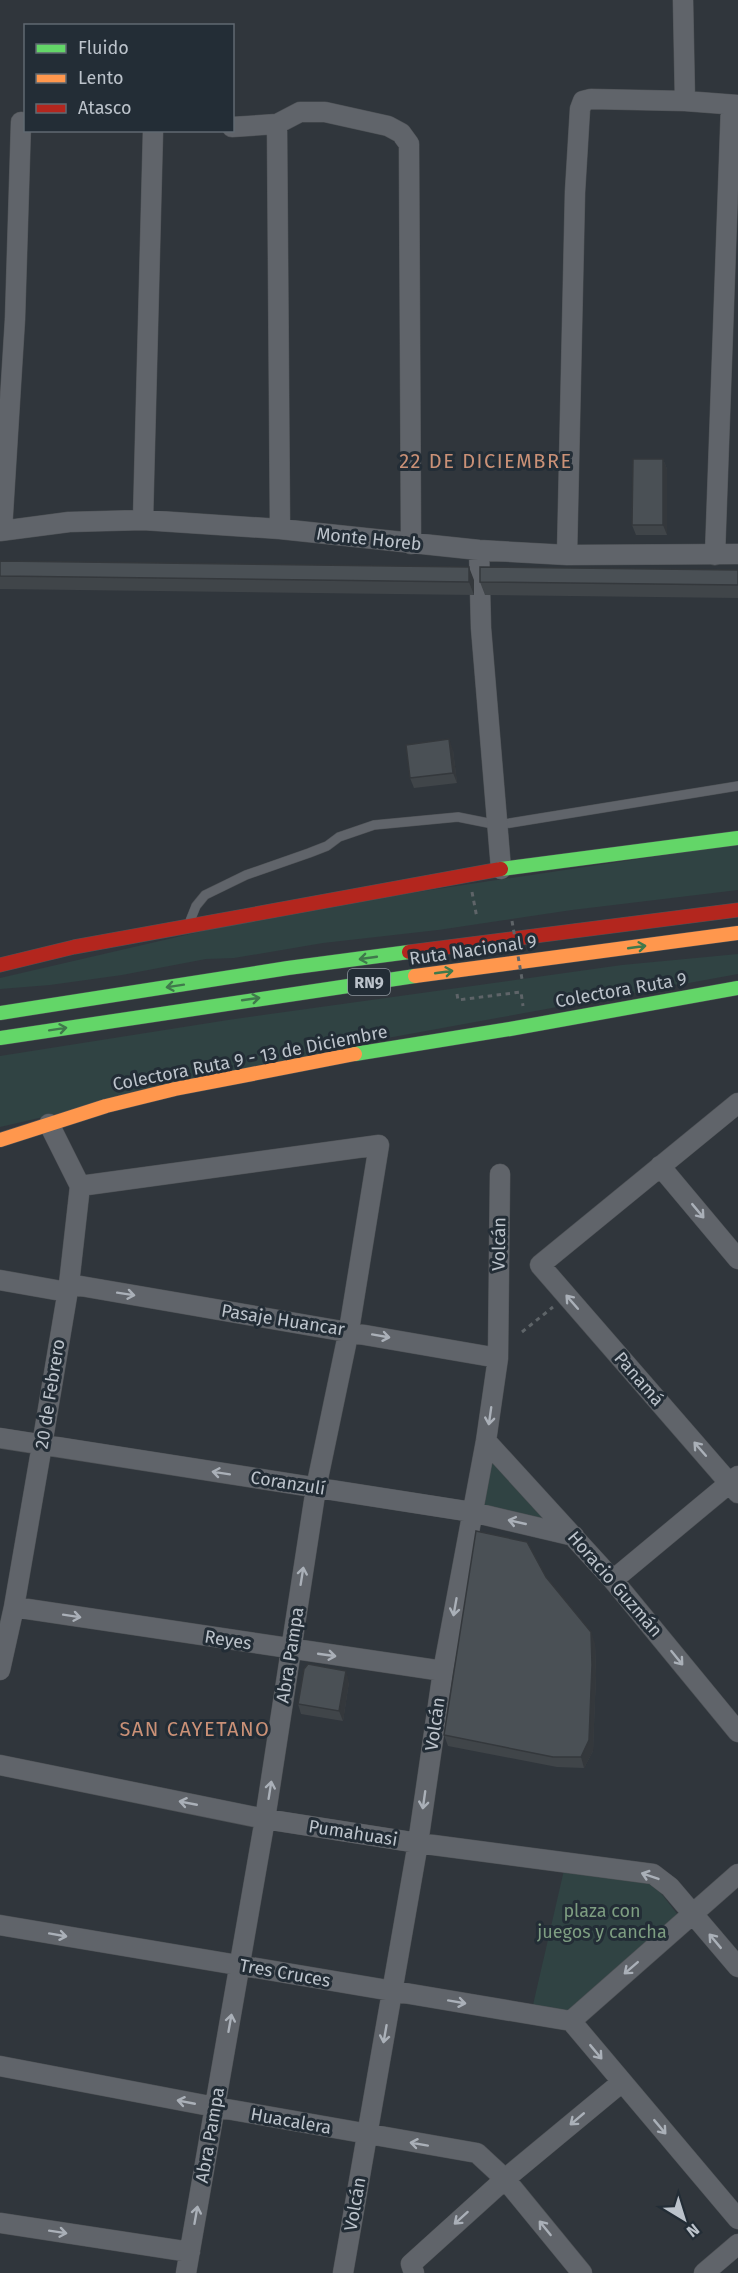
<svg xmlns="http://www.w3.org/2000/svg" width="738" height="2273" viewBox="0 0 738 2273" font-family="'Fira Sans',sans-serif">
  <rect width="100%" height="100%" fill="#30363c"/>
  <path fill="#304343" d="M 738,844 L 738,890 L 572,910 L 438,930 L 323,943 L 234,958 L 206,959 L 122,975 L 50,985 L 0,989 L 0,978 L 290,911 Z
    M 738,954 L 738,974 L 382,1039 L 0,1127 L 0,1056 L 228,1020 L 622,965 Z
    M 493,1460 L 546,1521 L 482,1505 Z
    M 564,1870 L 650,1879 L 678,1915 L 568,2017 L 533,2005 Z"/>
  <g fill="none" stroke-linecap="round" stroke-linejoin="round">
    <defs>
      <path id="lane" d="M 190,921 L 196,906 L 205,895 L 246,875 L 309,853 L 327,846 L 339,837 L 374,825 L 458,817 L 498,825 L 738,786"/>
      <path id="street" d="M 683,0 L 685,101
        M 277,124 L 280,529
        M 232,127 L 277,124 L 300,112 L 325,112 L 388,126 L 401,133 L 409,144 L 411,544
        M 143,520 L 153,131
        M 2,530 L 15,319 L 21,122 L 26,123
        M 0,531 L 69,522 L 143,520 L 280,529 L 479,550 L 567,555 L 738,554
        M 479,550 L 481,628 L 501,869
        M 567,555 L 575,192 L 580,109 L 583,101 L 591,99 L 685,101 L 738,105
        M 715,555 L 731,105
        M 738,1103 L 540,1265 L 738,1493
        M 660,1166 L 738,1259
        M 80,1186 L 379,1145 L 349,1330 L 316,1488 L 265,1819 L 186,2273
        M 0,1280 L 67,1292
        M 69,1284 L 498,1358
        M 0,1438 L 472,1512 L 574,1536
        M 486,1441 L 613,1580 L 738,1732
        M 613,1580 L 738,1476
        M 14,1607 L 443,1671
        M 0,1670 L 14,1607 L 42,1445 L 69,1284 L 80,1186 L 49,1124
        M 0,1765 L 265,1819 L 418,1843 L 653,1874 L 670,1887 L 738,1967
        M 0,1925 L 571,2021
        M 571,2021 L 738,2219
        M 571,2021 L 738,1874
        M 0,2066 L 215,2107 L 477,2153 L 505,2179 L 582,2273
        M 0,2223 L 190,2252
        M 343,2273 L 418,1843 L 443,1671 L 486,1441 L 498,1358 L 500,1174
        M 414,2273 L 411,2264 L 505,2179 L 622,2082
        M 704,2273 L 738,2244"/>
      <path id="fast" d="M 501,869 L 738,838
        M 0,1013 L 288,968 L 409,952
        M 0,1038 L 415,976
        M 355,1054 L 510,1029 L 738,988"/>
      <path id="slow" d="M 415,976 L 738,933
        M 0,1140 L 106,1106 L 175,1089 L 355,1054"/>
      <path id="jam" d="M 409,952 L 738,910
        M 0,965 L 74,947 L 501,869"/>
    </defs>
    <use href="#lane" stroke="#4e5256" stroke-width="10"/>
    <use href="#street" stroke="#4e5256" stroke-width="21"/>
    <use href="#fast" stroke="#4e5256" stroke-width="15"/>
    <use href="#slow" stroke="#4e5256" stroke-width="15"/>
    <use href="#jam" stroke="#4e5256" stroke-width="15"/>
    <path stroke="#5e6468" stroke-width="3" stroke-dasharray="4.5 4.5" stroke-linecap="butt" d="M 472,892 L 477,918
      M 457,994 L 458,1000 L 521,992 L 523,1006
      M 522,1332 L 553,1307"/>
    <use href="#lane" stroke="#60646a" stroke-width="9"/>
    <use href="#street" stroke="#60646a" stroke-width="20"/>
    <use href="#fast" stroke="#63d668" stroke-width="14"/>
    <use href="#slow" stroke="#ff974d" stroke-width="14"/>
    <use href="#jam" stroke="#b3261e" stroke-width="14"/>
    <path stroke="#5e6468" stroke-width="3" stroke-dasharray="4.5 4.5" stroke-linecap="butt" d="M 512,921 L 522,979"/>
  </g>
  <path fill="#404549" d="M 663,459 L 667,469 L 667,535 L 636,535 L 632,525 Z
    M 0,561 L 474,580 L 474,595 L 0,589 Z
    M 738,570 L 738,598 L 485,595 L 480,582 Z
    M 453,750 L 457,783 L 414,788 L 410,778 Z
    M 595,1643 L 596,1675 L 593,1751 L 584,1768 L 557,1767 L 448,1746 L 444,1735 Z
    M 349,1682 L 343,1721 L 301,1714 L 298,1704 Z"/>
  <path fill="#34383c" d="M 663,459 L 667,469 L 667,535 L 663,525 Z
    M 469,567 L 474,580 L 474,595 L 469,582 Z
    M 449,739 L 453,750 L 457,783 L 453,773 Z
    M 591,1632 L 595,1643 L 596,1675 L 593,1751 L 584,1768 L 581,1757 Z
    M 346,1671 L 349,1682 L 343,1721 L 339,1711 Z"/>
  <path fill="#4a5055" stroke="#34383c" stroke-width="1.5" d="M 633,459 L 663,459 L 663,525 L 632,525 Z
    M 0,561 L 469,567 L 469,582 L 0,576 Z
    M 480,567 L 738,570 L 738,585 L 480,582 Z
    M 449,739 L 453,773 L 410,778 L 406,745 Z
    M 476,1531 L 527,1542 L 546,1577 L 591,1632 L 592,1665 L 589,1740 L 581,1757 L 553,1757 L 444,1735 Z
    M 308,1664 L 346,1671 L 339,1711 L 298,1704 L 304,1669 Z"/>
  <defs><path id="oneway-shaft" d="M-6 0H5M1.5-3L5.5 0L1.5 3" fill="none" stroke-width="1.6" stroke-linecap="round" stroke-linejoin="round" transform="scale(1.5)"/></defs>
  <g stroke="#40794c">
    <use href="#oneway-shaft" transform="translate(637 947) rotate(-8)"/>
    <use href="#oneway-shaft" transform="translate(368 958) rotate(172)"/>
    <use href="#oneway-shaft" transform="translate(444 972) rotate(-8)"/>
    <use href="#oneway-shaft" transform="translate(175 986) rotate(171)"/>
    <use href="#oneway-shaft" transform="translate(251 999) rotate(-8)"/>
    <use href="#oneway-shaft" transform="translate(58 1029) rotate(-9)"/>
  </g>
  <g stroke="#aab0b8">
    <use href="#oneway-shaft" transform="translate(698 1211) rotate(50)"/>
    <use href="#oneway-shaft" transform="translate(126 1294) rotate(9)"/>
    <use href="#oneway-shaft" transform="translate(572 1302) rotate(-131)"/>
    <use href="#oneway-shaft" transform="translate(381 1336) rotate(10)"/>
    <use href="#oneway-shaft" transform="translate(490 1416) rotate(98)"/>
    <use href="#oneway-shaft" transform="translate(700 1449) rotate(-131)"/>
    <use href="#oneway-shaft" transform="translate(221 1473) rotate(-171)"/>
    <use href="#oneway-shaft" transform="translate(517 1522) rotate(-167)"/>
    <use href="#oneway-shaft" transform="translate(302 1576) rotate(-81)"/>
    <use href="#oneway-shaft" transform="translate(455 1607) rotate(100)"/>
    <use href="#oneway-shaft" transform="translate(72 1616) rotate(9)"/>
    <use href="#oneway-shaft" transform="translate(327 1655) rotate(8)"/>
    <use href="#oneway-shaft" transform="translate(677 1658) rotate(51)"/>
    <use href="#oneway-shaft" transform="translate(270 1790) rotate(-81)"/>
    <use href="#oneway-shaft" transform="translate(424 1800) rotate(98)"/>
    <use href="#oneway-shaft" transform="translate(188 1803) rotate(-169)"/>
    <use href="#oneway-shaft" transform="translate(650 1876) rotate(-161)"/>
    <use href="#oneway-shaft" transform="translate(58 1935) rotate(10)"/>
    <use href="#oneway-shaft" transform="translate(715 1941) rotate(-130)"/>
    <use href="#oneway-shaft" transform="translate(631 1968) rotate(139)"/>
    <use href="#oneway-shaft" transform="translate(457 2002) rotate(10)"/>
    <use href="#oneway-shaft" transform="translate(230 2023) rotate(-80)"/>
    <use href="#oneway-shaft" transform="translate(385 2034) rotate(100)"/>
    <use href="#oneway-shaft" transform="translate(596 2052) rotate(50)"/>
    <use href="#oneway-shaft" transform="translate(186 2102) rotate(-169)"/>
    <use href="#oneway-shaft" transform="translate(577 2119) rotate(140)"/>
    <use href="#oneway-shaft" transform="translate(660 2127) rotate(50)"/>
    <use href="#oneway-shaft" transform="translate(419 2144) rotate(-170)"/>
    <use href="#oneway-shaft" transform="translate(196 2215) rotate(-80)"/>
    <use href="#oneway-shaft" transform="translate(461 2218) rotate(138)"/>
    <use href="#oneway-shaft" transform="translate(545 2228) rotate(-129)"/>
    <use href="#oneway-shaft" transform="translate(58 2232) rotate(9)"/>
  </g>
  <g text-anchor="middle" dominant-baseline="central" stroke-width="6" stroke-linejoin="round" paint-order="stroke">
    <rect fill="#232d36" stroke="#8e969e" stroke-width="1.5" x="348" y="969" width="42" height="26" rx="4.5"/>
    <g font-size="16" font-weight="bold" fill="#bcc3cb">
      <text x="369" y="982">RN9</text>
    </g>
    <g font-size="18" fill="#bcc3cb" stroke="#232d36">
      <text transform="translate(369 539) rotate(6)">Monte Horeb</text>
      <text transform="translate(473 950) rotate(-8)">Ruta Nacional 9</text>
      <text transform="translate(621 990) rotate(-10)">Colectora Ruta 9</text>
      <text transform="translate(250 1058) rotate(-11)">Colectora Ruta 9 - 13 de Diciembre</text>
      <text transform="translate(499 1244) rotate(-89)">Volcán</text>
      <text transform="translate(283 1320) rotate(9)">Pasaje Huancar</text>
      <text transform="translate(639 1379) rotate(49)">Panamá</text>
      <text transform="translate(50 1394) rotate(-81)">20 de Febrero</text>
      <text transform="translate(288 1483) rotate(9)">Coranzulí</text>
      <text transform="translate(615 1584) rotate(49)">Horacio Guzmán</text>
      <text transform="translate(228 1640) rotate(9)">Reyes</text>
      <text transform="translate(290 1655) rotate(-81)">Abra Pampa</text>
      <text transform="translate(435 1724) rotate(-82)">Volcán</text>
      <text transform="translate(353 1833) rotate(9)">Pumahuasi</text>
      <text transform="translate(285 1973) rotate(10)">Tres Cruces</text>
      <text transform="translate(291 2121) rotate(10)">Huacalera</text>
      <text transform="translate(210 2135) rotate(-80)">Abra Pampa</text>
      <text transform="translate(355 2204) rotate(-80)">Volcán</text>
    </g>
    <g font-size="18" fill="#7d9d81" stroke="#232d36">
      <text x="602" y="1911">plaza con<tspan x="602" dy="21">juegos y cancha</tspan></text>
    </g>
    <g font-size="20" letter-spacing="1.5" fill="#ca9177" stroke="#232d36">
      <text x="486" y="461">22 DE DICIEMBRE</text>
      <text x="195" y="1729">SAN CAYETANO</text>
    </g>
  </g>
  <rect x="24" y="24" width="210" height="108" fill="#232d36" stroke="#606972" stroke-width="1.5"/>
  <rect x="36" y="44" width="30" height="9" fill="#63d668" stroke="#606972" stroke-width="1.5"/>
  <text x="78" y="54" font-size="18" fill="#bcc3cb">Fluido</text>
  <rect x="36" y="74" width="30" height="9" fill="#ff974d" stroke="#606972" stroke-width="1.5"/>
  <text x="78" y="84" font-size="18" fill="#bcc3cb">Lento</text>
  <rect x="36" y="104" width="30" height="9" fill="#b3261e" stroke="#606972" stroke-width="1.5"/>
  <text x="78" y="114" font-size="18" fill="#bcc3cb">Atasco</text>
  <g transform="translate(684 2219) rotate(142)" stroke="#232d36" stroke-width="4.5" paint-order="stroke">
  <path d="M0-4.5L10 22L0 15L-10 22Z" fill="#bcc3cb"/>
  <text y="-9" font-size="16" font-weight="bold" text-anchor="middle" fill="#bcc3cb">N</text>
  </g>
</svg>
